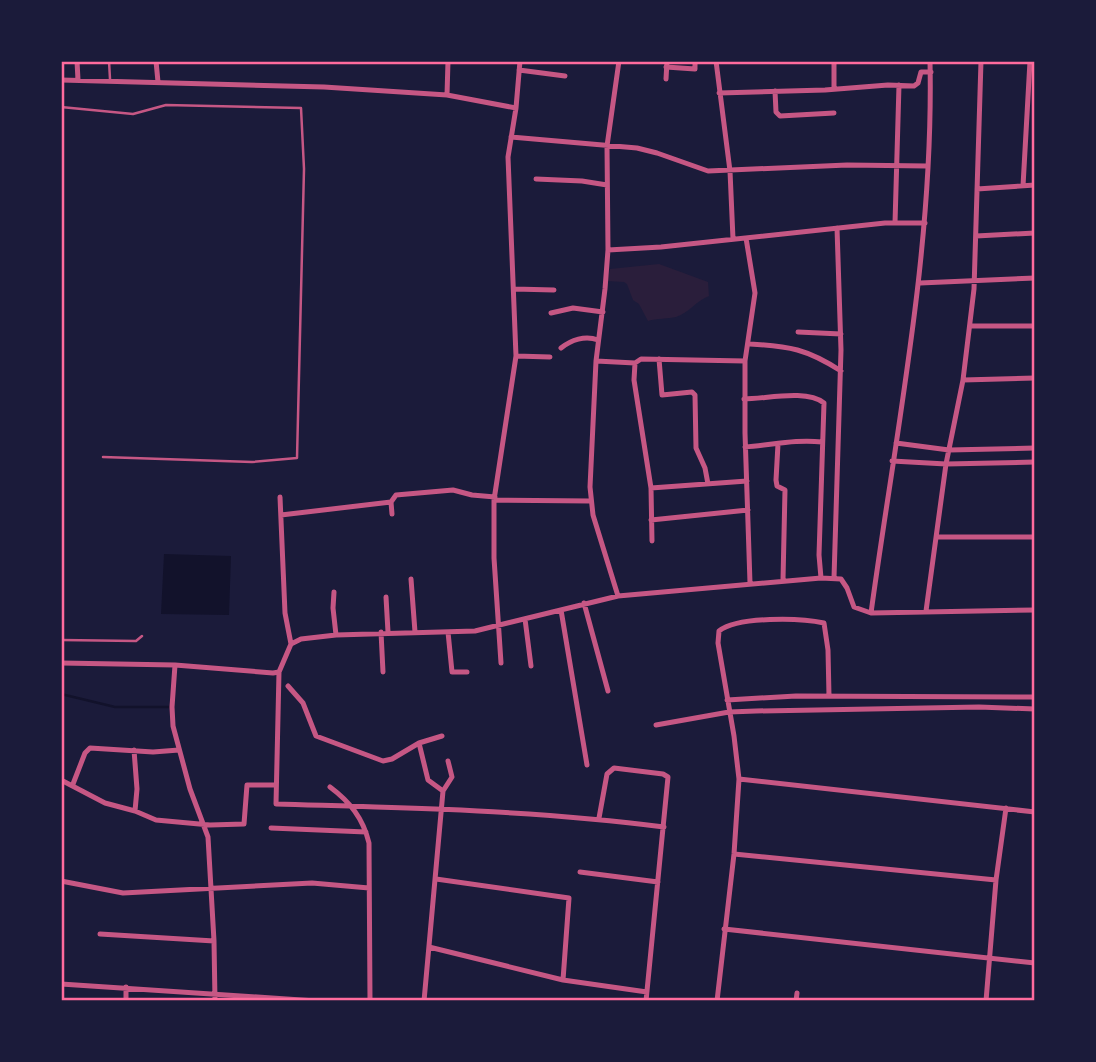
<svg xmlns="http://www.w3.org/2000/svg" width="1096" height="1062" viewBox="0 0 1096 1062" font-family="Jost,sans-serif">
  <rect width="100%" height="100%" fill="#1b1b3a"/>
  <path fill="#2a1e3b" d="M 659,264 L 708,282 L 709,296 C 697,300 689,313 676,317 C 668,319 657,318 648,321 L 639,304 L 633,300 L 627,284 L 624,282 L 607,281 L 610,269 Z"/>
  <path fill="#12122b" d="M 164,554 L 231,556 L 229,615 L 161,614 Z"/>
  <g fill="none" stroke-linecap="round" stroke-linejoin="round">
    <path stroke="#12122b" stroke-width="2.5" d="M 61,694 L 115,707 L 172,707"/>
    <path stroke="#c65784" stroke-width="2.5" d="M 109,61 L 110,79
      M 61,107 L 133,114 L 166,105 L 301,108 L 304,169 L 297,458 L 252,462 L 103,457
      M 61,640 L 136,641 L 142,636"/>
    <path stroke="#c65784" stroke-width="5" d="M 77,61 L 78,80
      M 156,61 L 158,82
      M 716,61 L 730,171 L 733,239
      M 834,61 L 834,89
      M 666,67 L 695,69 L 695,62
      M 519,70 L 565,76
      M 666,79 L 667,61
      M 61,80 L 324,87 L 447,95 L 516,108
      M 775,91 L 776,112 L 780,116 L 834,113
      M 719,93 L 825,90 L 888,85 L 914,86 L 918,83 L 921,72 L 931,72
      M 447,95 L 448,61
      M 511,137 L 637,148 L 657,153 L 708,171 L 847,165 L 927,166
      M 536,179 L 582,181 L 607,185
      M 1023,186 L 1030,61
      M 977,189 L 1035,185
      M 895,223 L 899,85
      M 976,236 L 1035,233
      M 746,238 L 755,293 L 745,361 L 745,433 L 750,583
      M 608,250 L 661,247 L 885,223 L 925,223
      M 920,283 L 1035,278
      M 514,289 L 554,290
      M 551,313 L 573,308 L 603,312
      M 970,326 L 1035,326
      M 798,332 L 841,334
      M 750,344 C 789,346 807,349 841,371
      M 561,348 C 571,340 585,335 598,340
      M 516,356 L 550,357
      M 659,359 L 662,395 L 692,392 L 695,395 L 696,448 L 705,468 L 708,484
      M 596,361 L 635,363
      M 963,380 L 1035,378
      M 744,399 C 766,399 806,389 824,403 L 819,555 L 821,578
      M 896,443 L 949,450 L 1035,448
      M 778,444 L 776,480 L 777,486 L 785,490 L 783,580
      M 745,447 C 772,445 796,439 822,442
      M 892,461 L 946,464 L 1035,462
      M 651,488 L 747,481
      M 280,497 L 285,613 L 291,644
      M 494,500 L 590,501
      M 392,514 L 391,502 L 396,495 L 453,490 L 472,495 L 495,497
      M 281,515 L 391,502
      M 651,520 L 748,510
      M 937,537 L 1035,537
      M 652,541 L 651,488 L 634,380 L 635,363 L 641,359 L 745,361
      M 834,578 L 841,350 L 837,228
      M 411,579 L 415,632
      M 334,592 L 333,608 L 336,635
      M 618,596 L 593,515 L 590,487 L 596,361 L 605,289 L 608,250 L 607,146 L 619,61
      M 386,597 L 388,632
      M 584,603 L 608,691
      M 561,610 L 587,765
      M 926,611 L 946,464 L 963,380 L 974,289 L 981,61
      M 871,613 C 896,430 934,247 930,61
      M 525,619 L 531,666
      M 381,632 L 383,672
      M 448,632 L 452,672 L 467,672
      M 291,644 L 301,639 L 336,635 L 475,631 L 618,596 L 821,578 L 841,579 L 847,588 L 854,607 L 871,613 L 1035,610
      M 61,663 L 175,665 L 273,673 L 279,672 L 291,644
      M 501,663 L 494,558 L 494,500 L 516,356 L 508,157 L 516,108 L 520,61
      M 175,665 L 172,707 L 173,726 L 190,789 L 208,837 L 214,941 L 215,1001
      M 279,672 L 276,804 C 405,808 535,810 664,827
      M 288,686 L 303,703 L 316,736 L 383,761 L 392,759 L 419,743 L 428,780 L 443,791 L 424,1001
      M 727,700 L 796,696 L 1035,697
      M 656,725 L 729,712 L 756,711 L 979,707 L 1035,709
      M 419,743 L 442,736
      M 134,750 L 137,789 L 135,811
      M 739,779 L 1035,812
      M 61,780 L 105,803 L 135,811 L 156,820 L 210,825 L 244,824 L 247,785 L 275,785
      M 73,784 L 85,753 L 90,748 L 153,752 L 179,750
      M 330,787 C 350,802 363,818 369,843 L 370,1001
      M 443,791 L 452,777 L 448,761
      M 599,818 L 607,774 L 614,768 L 663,774 L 668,777 L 646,1001
      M 271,828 L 366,832
      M 734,854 L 996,880
      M 580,872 L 658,882
      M 436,879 L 569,898 L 563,980
      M 61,881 L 123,893 L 312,883 L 369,888
      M 724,929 L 1035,963
      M 100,934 L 214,941
      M 429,947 L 563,980 L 647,992
      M 61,984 L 316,1001
      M 126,987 L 126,1001
      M 717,1001 L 734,854 L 739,779 L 734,736 L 718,643 L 719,631 C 738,616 801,618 824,623 L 828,650 L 829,696
      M 796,1001 L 797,993
      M 986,1001 L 996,880 L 1006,808"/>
  </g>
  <rect width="1096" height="1062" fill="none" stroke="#1b1b3a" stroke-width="126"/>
  <rect x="63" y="63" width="970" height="936" fill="none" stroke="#ff6b9d" stroke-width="2.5"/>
</svg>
